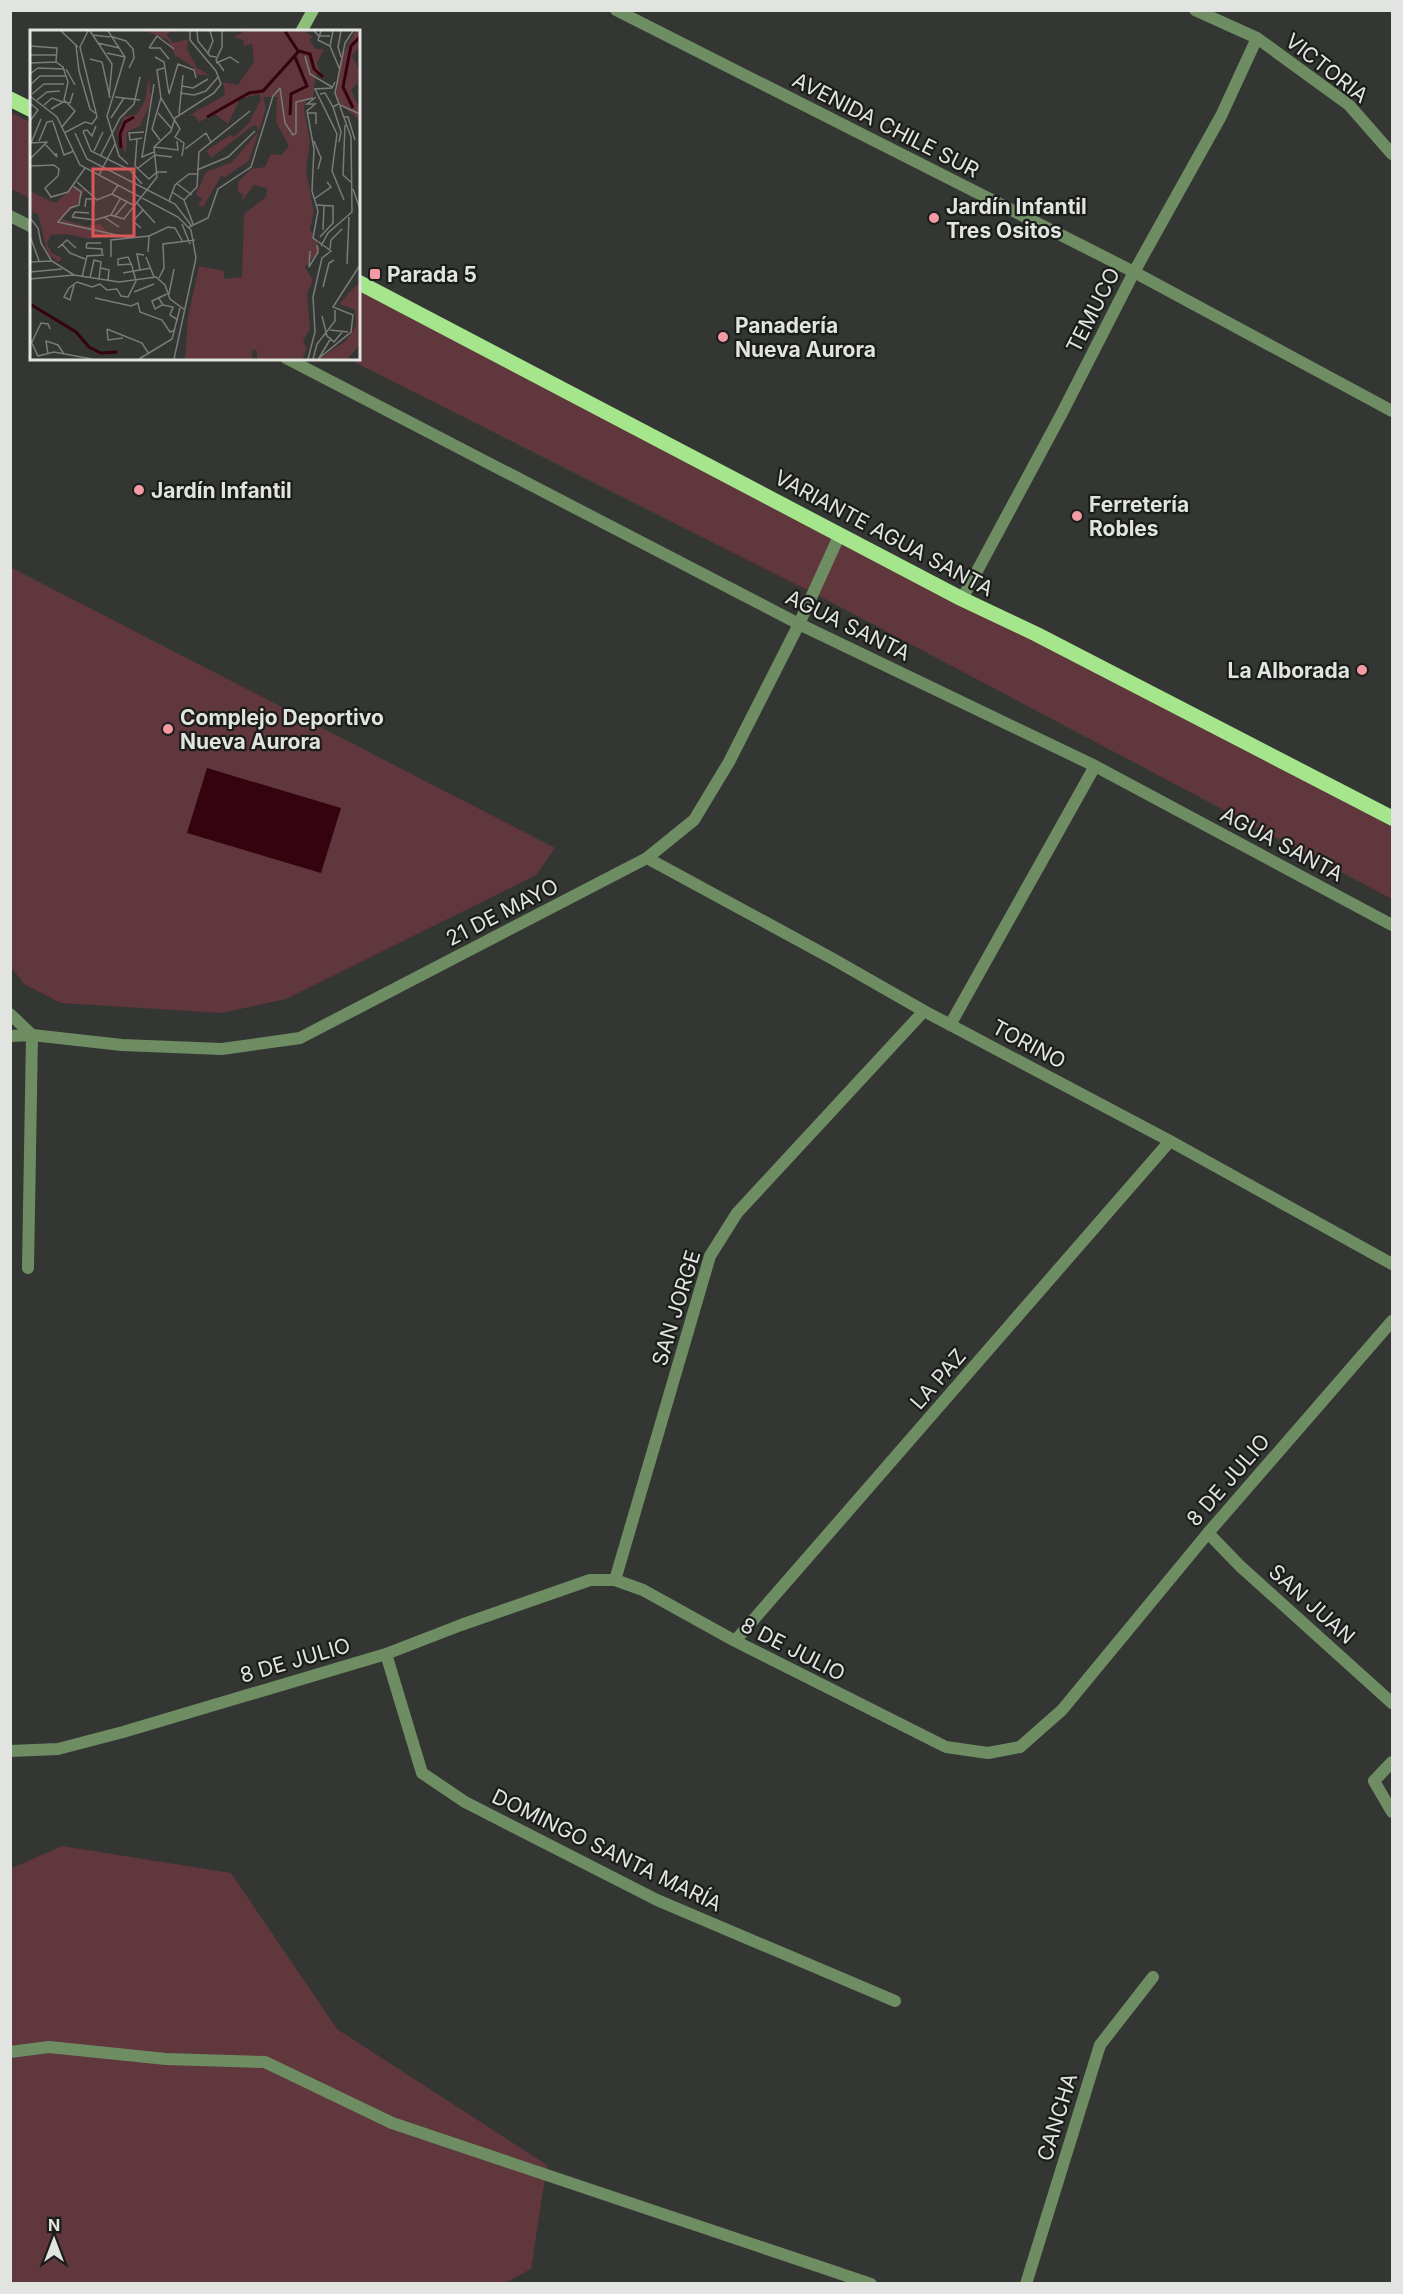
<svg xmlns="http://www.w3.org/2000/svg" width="1403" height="2294" viewBox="0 0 1403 2294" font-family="Inter,sans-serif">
  <rect width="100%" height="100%" fill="#333632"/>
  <path fill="#60373c" d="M 11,112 L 31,123 L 31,199 L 11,189 Z
    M 359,291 L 1392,823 L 1392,899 L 829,601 L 348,359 L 358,358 Z
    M 10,567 L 555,848 L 536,875 L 286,999 L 222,1013 L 61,1003 L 24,984 L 10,966 Z
    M 62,1846 L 231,1873 L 337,2029 L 547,2165 L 531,2269 L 503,2284 L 11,2283 L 10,1869 Z"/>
  <path fill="#34030f" d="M 207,768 L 341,808 L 321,873 L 187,833 Z"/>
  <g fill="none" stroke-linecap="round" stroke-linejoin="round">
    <path stroke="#6e8d63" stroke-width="12" d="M 616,10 L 1134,272 L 1392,411
      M 1195,10 L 1257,38 L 1349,105 L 1392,154
      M 10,216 L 32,227
      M 286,358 L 799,624 L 1095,766 L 1392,925
      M 962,599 L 1062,413 L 1134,272 L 1221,116 L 1257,38
      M 647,858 L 833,959 L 924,1011 L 1170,1141 L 1392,1264
      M 10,1014 L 32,1035 L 122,1045 L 222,1049 L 300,1038 L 647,858 L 694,820 L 729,762 L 799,624 L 840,534
      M 950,1025 L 1095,766
      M 10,1036 L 32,1035 L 28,1268
      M 1208,1533 L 1240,1566 L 1392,1703
      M 615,1580 L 710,1256 L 737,1213 L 924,1011
      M 735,1641 L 1170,1141
      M 386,1654 L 422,1773 L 465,1802 L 657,1900 L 895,2001
      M 10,1751 L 58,1749 L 123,1732 L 386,1654 L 461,1625 L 590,1580 L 615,1580 L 643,1590 L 735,1641 L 946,1747 L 988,1753 L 1020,1747 L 1062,1710 L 1208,1533 L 1392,1321
      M 1392,1762 L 1374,1781 L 1392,1812
      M 10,2052 L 49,2047 L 166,2059 L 265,2062 L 392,2123 L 871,2284
      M 1026,2284 L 1100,2045 L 1153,1977"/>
    <path stroke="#8dbe7a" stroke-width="12" d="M 301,32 L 313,10"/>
    <path stroke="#a5e58c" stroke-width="15" d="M 10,99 L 32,110
      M 358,282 L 962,599 L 1036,634 L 1392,818"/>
  </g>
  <g fill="#f49aa5" stroke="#1b1d1b" stroke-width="2">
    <circle cx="934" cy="218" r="6"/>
    <rect x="369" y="268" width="12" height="12" rx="3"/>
    <circle cx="723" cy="337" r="6"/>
    <circle cx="139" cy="490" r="6"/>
    <circle cx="1077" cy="516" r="6"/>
    <circle cx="1362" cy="670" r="6"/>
    <circle cx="168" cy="729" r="6"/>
  </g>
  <g text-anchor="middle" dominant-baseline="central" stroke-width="4.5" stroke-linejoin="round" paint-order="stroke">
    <g font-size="21" fill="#e2e4e1" stroke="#1b1d1b">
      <text transform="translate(1327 68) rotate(38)">VICTORIA</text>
      <text transform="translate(886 125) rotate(27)">AVENIDA CHILE SUR</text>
      <text transform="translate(1093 310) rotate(-63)">TEMUCO</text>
      <text transform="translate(884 533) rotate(28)">VARIANTE AGUA SANTA</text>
      <text transform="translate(848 625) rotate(26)">AGUA SANTA</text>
      <text transform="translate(1282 844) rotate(28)">AGUA SANTA</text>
      <text transform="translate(502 912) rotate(-27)">21 DE MAYO</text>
      <text transform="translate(1029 1044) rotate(28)">TORINO</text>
      <text transform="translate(676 1308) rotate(-73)">SAN JORGE</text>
      <text transform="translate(938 1379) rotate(-49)">LA PAZ</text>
      <text transform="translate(1228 1480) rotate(-49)">8 DE JULIO</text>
      <text transform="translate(1312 1604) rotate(42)">SAN JUAN</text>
      <text transform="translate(793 1649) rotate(27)">8 DE JULIO</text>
      <text transform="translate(295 1660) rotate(-16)">8 DE JULIO</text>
      <text transform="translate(607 1850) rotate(26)">DOMINGO SANTA MARÍA</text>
      <text transform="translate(1057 2117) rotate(-73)">CANCHA</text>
    </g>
    <g font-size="21" font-weight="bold" fill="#e2e4e1" stroke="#1b1d1b" text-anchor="start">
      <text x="946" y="206">Jardín Infantil<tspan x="946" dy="24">Tres Ositos</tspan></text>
      <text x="387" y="274">Parada 5</text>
      <text x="735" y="325">Panadería<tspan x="735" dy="24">Nueva Aurora</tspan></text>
      <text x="151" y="490">Jardín Infantil</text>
      <text x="1089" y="504">Ferretería<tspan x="1089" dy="24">Robles</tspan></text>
      <text x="1350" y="670" text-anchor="end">La Alborada</text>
      <text x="180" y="717">Complejo Deportivo<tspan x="180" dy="24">Nueva Aurora</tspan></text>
    </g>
  </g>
  <g transform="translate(30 30)">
    <rect width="330" height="330" fill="#333632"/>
    <path d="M 116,1 L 143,1 L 136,4 L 143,13 L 158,9 L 157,19 L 167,38 L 179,45 L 167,45 L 163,37 L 145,25 L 138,10 ZM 216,1 L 274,1 L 283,7 L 280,9 L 285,19 L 294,19 L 287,33 L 293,48 L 286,44 L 283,67 L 276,71 L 274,79 L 280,111 L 276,140 L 284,182 L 280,199 L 290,219 L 275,237 L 283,250 L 277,264 L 280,299 L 273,311 L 277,319 L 272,329 L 227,329 L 227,321 L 223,319 L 222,329 L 155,329 L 158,287 L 169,236 L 194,241 L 194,249 L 212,247 L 214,184 L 236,167 L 237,158 L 224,155 L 211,172 L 213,164 L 208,162 L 208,152 L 221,139 L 235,137 L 241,124 L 251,125 L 259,116 L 246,92 L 247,67 L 233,67 L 236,78 L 219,131 L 195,147 L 191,146 L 173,177 L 168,176 L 172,169 L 166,164 L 176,142 L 202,132 L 228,102 L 227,96 L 222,96 L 181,128 L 176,121 L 200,105 L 204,107 L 219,93 L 231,69 L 229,64 L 210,69 L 198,94 L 185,84 L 169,92 L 164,85 L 158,86 L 195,65 L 193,52 L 208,55 L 224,31 L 222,14 L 214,16 L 213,10 L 203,7 ZM 325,1 L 330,1 L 330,16 L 322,26 L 329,40 L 327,54 L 321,60 L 330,79 L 330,90 L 309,74 L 306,63 L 312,26 ZM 119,47 L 121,72 L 110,96 L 97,102 L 96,124 L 87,104 L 94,87 L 107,84 L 115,71 ZM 44,157 L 55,160 L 47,175 L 31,189 L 56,196 L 70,194 L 79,205 L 59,209 L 36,204 L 21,205 L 17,214 L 22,223 L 32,228 L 29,232 L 18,225 L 8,184 L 0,182 L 0,161 L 25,173 ZM 330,251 L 330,315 L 317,329 L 289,329 L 317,310 L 326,295 L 325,280 L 309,274 Z" fill="#60373c"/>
    <path fill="none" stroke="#34030f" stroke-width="3" d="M 255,1 L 268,21M 269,21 L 280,24 L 284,39 L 293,47M 323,78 L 313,57 L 321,16 L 330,7M 260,85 L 261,64 L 277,56 L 265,27M 177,87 L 219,63 L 233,61 L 269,21M 91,118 L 90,104 L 95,92 L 104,87M 0,274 L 46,302 L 59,317 L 71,323 L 87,322"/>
    <path fill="none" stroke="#797c78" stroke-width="1.5" d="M 31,1 L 48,17M 60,1 L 82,34 L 79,67M 78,1 L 95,27 L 77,86 L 89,126 L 98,134M 167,1 L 168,11 L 180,26 L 186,27M 192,1 L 192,17 L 186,30 L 194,41M 284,1 L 289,6 L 300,6M 291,1 L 288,10 L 300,16M 303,1 L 300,16 L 310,40M 311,1 L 308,17 L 311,27M 62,5 L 80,7M 80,6 L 96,11 L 103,19 L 104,28 L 99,38M 68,13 L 89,18M 46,15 L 49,41 L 60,79 L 65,83M 0,16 L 27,18 L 26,32 L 33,37 L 38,52 L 34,70 L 45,81 L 32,97M 119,18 L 127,6 L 144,19M 119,18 L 130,18 L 139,29M 77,23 L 95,27M 178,23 L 183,11 L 180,1M 0,25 L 27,25M 275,26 L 280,44 L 302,57M 125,27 L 134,32 L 139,64 L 148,34 L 164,40 L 166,48M 60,29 L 72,32 L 80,68M 0,33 L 26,32M 186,33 L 200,27 L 209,33M 36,39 L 45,55M 0,44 L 8,38 L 33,39M 305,52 L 302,58 L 285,59 L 307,104 L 302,141 L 314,170M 0,55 L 10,46 L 36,46M 152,56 L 163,58 L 178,49M 250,58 L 255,93 L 263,105 L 266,103 L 266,72 L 283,68M 150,63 L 164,65 L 176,61 L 189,46M 2,64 L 14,54 L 34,54M 290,64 L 295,63 L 303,77 L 308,74 L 330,84M 0,66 L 27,87 L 50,135 L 148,187 L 161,200 L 166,228 L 144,329M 85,67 L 110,70M 131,68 L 150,99 L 145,107 L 154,113 L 152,126M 7,70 L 17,62 L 30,61M 0,73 L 8,80 L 0,91M 14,75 L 22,68 L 33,72M 303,77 L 311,102 L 309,112M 21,79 L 33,72 L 40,73 L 43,63M 128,83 L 142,99M 278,83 L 286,83 L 286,94M 149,84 L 153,45M 313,87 L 318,87 L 325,110M 81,88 L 94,68M 145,88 L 184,63 L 191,54 L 186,41 L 160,10 L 160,1M 23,92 L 34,125 L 44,121M 315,95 L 313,145 L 322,153M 53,101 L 61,121 L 100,140 L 112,154M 53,101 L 57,100 L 62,106 L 66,96M 34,103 L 55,92 L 62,94 L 67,87 L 50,17 L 58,1M 45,103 L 57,129 L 145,174 L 161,195M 112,108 L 100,110 L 99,103 L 114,102M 130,110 L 122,99 L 131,68 L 127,40 L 134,38M 9,111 L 17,92 L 23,91M 284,111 L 291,128 L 288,139M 0,113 L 17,112 L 0,129M 1,113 L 11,89M 16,115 L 27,127 L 26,123M 124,117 L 148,120 L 147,111M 155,119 L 176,103 L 181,112M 64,121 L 73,102M 124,122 L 112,127 L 124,54M 71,125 L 90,88 L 104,74 L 110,47M 0,136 L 24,135 L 29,139 L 28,146 L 15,158 L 21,167 L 38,162 L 55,138M 105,136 L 119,149 L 127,142 L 137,142M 105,136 L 107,109M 108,138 L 125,125 L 142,127M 167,140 L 198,127 L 225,101M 69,145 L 85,114M 47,152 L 67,170 L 82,164 L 88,155M 146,153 L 162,165M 43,156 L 51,162 L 49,175 L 40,178 L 28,192 L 100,208M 323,159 L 330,179M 142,162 L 154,170 L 163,194M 82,164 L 105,176M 284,169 L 301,157 L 297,152M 154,170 L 167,157 L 169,122 L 220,81M 139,171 L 145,155 L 159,144 L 167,144M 107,173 L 125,193M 287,175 L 303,176 L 303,193 L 290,207M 55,177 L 56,169 L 64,169 L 64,176M 81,185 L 90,169M 42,187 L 65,190 L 81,185 L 94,189 L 127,147 L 124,117 L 141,101 L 145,88M 42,187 L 45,182 L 59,183M 74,187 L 89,197M 84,187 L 97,172M 0,188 L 8,198 L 11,213 L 21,230M 152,194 L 160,214M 159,197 L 178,188 L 188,159 L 221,137 L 243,66 L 250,58M 111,198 L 103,191 L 113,180M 293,200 L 294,176M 0,206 L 9,231M 32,214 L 40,223 L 55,229M 291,216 L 298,203 L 322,182 L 321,107 L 305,63 L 315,13 L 323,1M 28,218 L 37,210 L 46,218M 56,218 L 72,219 L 72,224M 56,218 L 57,213 L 71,213M 300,219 L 301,210 L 312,199M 280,221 L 279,237 L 288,222 L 287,215M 118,222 L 119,206 L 138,197 L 145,198 L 153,212M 81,227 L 81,210 L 119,206M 116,227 L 124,247M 0,232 L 22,231 L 44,245 L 89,252 L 126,247 L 135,255 L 140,269 L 155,280M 317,234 L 319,187M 71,238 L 79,240 L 78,250M 110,240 L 107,224 L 114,225M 0,242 L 32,239M 93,243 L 121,238M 52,247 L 57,226 L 74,225M 60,248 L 64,230 L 71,232 L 69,249M 129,248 L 134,238 L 133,214 L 165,210M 0,249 L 44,245M 47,252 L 62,257 L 70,254 L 77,260 L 87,259 L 91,266 L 98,267 L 106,251 L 102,236 L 98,227 L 88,229 L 88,235 L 101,234M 44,255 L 40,270 L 34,267 L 39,258 L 47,252M 293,257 L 299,233 L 304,230M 104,262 L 124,254M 139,264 L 144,239M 128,267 L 133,275 L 143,277 L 140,285 L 148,290M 65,268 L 101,276 L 108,273 L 110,282 L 132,290 L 140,302 L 145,300M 132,275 L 125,279 L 122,271 L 137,264M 292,286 L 297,306 L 304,312 L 313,301M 77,299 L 112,313 L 119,324M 77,299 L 78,310 L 93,308M 300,300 L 318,302M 0,309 L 8,326 L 24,322 L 62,329M 2,312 L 11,293 L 18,294 L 20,299M 18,324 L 16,311 L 28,315 L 34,324M 289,328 L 301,308M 109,329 L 142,309 L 150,278M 278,329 L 285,302 L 283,267 L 292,228 L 301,221 L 283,208 L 288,181 L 282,161 L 284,119 L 277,81 L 285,74 L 277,74 L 286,67M 283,329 L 287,314 L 305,291 L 305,280M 288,329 L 321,302 L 323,285 L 303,277 L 330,235"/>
    <path fill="#d95756" fill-opacity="0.15" stroke="#d95756" stroke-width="3" d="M 63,139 L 104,139 L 104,206 L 63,206 Z"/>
    <rect width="330" height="330" fill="none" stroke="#e2e4e1" stroke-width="3"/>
  </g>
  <rect width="1403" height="2294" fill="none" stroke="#e2e4e1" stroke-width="24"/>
  <g transform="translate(54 2240)" stroke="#1b1d1b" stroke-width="4.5" paint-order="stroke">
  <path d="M0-4.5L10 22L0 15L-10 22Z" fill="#e2e4e1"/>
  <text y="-9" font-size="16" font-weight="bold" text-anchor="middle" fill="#e2e4e1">N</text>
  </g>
</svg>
